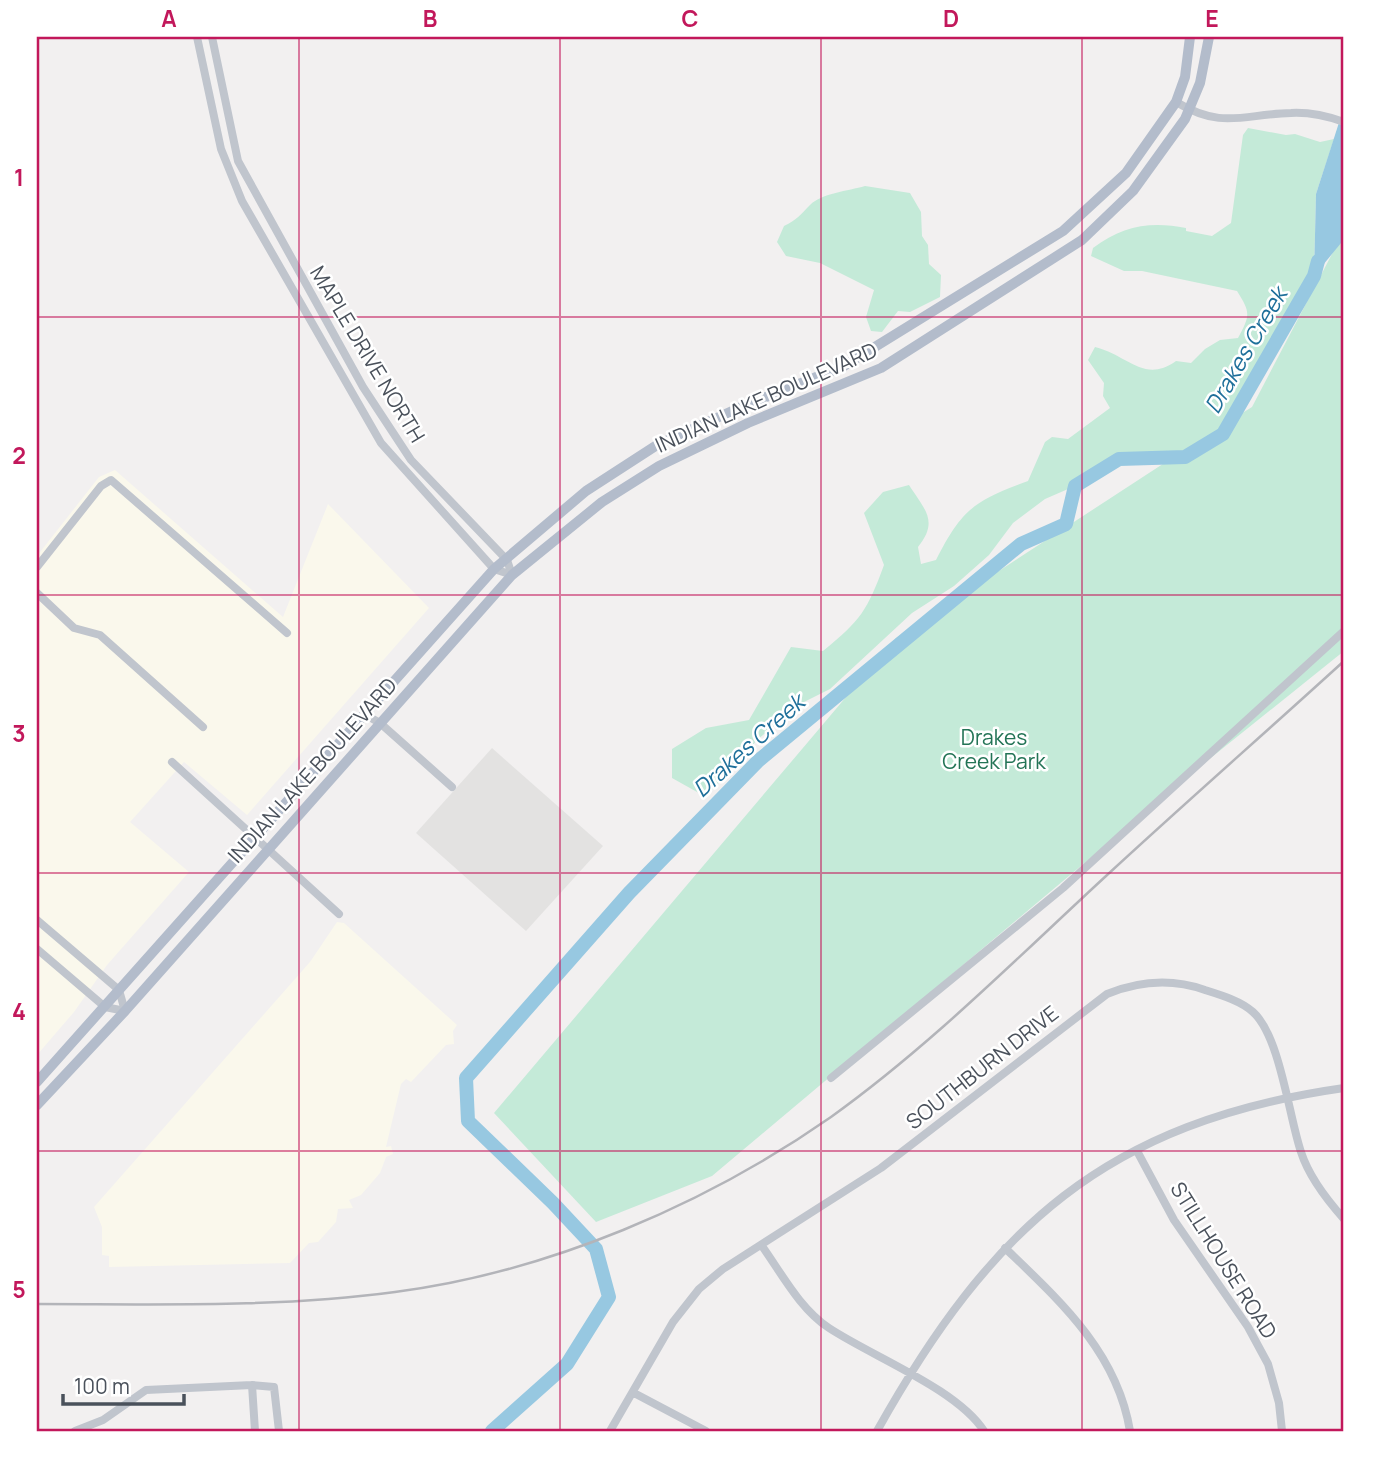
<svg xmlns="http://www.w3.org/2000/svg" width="1381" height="1468" viewBox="0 0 1381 1468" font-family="Manrope,sans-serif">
  <rect width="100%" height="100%" fill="#f2f0f0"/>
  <path fill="#faf8ec" d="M 115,470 L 283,617 L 328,504 L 429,608 L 247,815 L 184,762 L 130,822 L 189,872 L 107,965 L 74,1012 L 37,1055 L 37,556 L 99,477 Z
    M 337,922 L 344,923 L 457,1025 L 453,1031 L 454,1044 L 446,1045 L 411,1082 L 406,1079 L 401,1084 L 386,1147 L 391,1146 L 393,1154 L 386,1157 L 380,1173 L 361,1195 L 349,1200 L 353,1208 L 338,1209 L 336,1222 L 318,1242 L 309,1243 L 290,1263 L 109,1267 L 109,1256 L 102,1255 L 102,1227 L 94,1207 L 310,962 Z"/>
  <path fill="#e3e2e1" d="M 492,748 L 603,846 L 526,931 L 416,833 Z"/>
  <path fill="#c4ead8" d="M 1248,128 L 1286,135 L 1295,134 L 1320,142 L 1334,139 L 1316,194 L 1314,276 L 1231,420 L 1252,407 L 1344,231 L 1344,651 L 1182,781 L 712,1176 L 596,1222 L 494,1113 L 896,638 L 1172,458 L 1119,459 L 1075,486 L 1045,499 L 1013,523 L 989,555 L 954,586 L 912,613 L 830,689 L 804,702 L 758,739 L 706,797 L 672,778 L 672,749 L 706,728 L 749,720 L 791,647 L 823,651 C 861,620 867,611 884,565 L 864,513 L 883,492 L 909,485 C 925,510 939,521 918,547 L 921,564 L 936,560 C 962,509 974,501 1028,481 L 1045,442 L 1052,437 L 1068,439 L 1110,408 L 1103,396 L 1104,383 L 1088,360 L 1095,347 C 1128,355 1144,384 1176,361 L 1191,363 L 1205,349 L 1220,340 L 1238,338 C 1250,315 1251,313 1237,291 L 1142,271 L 1124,271 L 1091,256 L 1093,248 C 1122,226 1150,221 1186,228 L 1186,231 L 1212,236 L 1231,223 L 1243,135 Z
    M 865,186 L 910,193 L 921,212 L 922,236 L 928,245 L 929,264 L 941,275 L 940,297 L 910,312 L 898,311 L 882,332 L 871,331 L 866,317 L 874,290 L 820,263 L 786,256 L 777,242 L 784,226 C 797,220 800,215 810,205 C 822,193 848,191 865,186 Z"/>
  <path fill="#97c8e1" d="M 1344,107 L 1344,218 L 1341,243 L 1314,276 L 1316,194 Z"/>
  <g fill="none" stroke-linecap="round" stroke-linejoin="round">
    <path stroke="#97c8e1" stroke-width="14" d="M 492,1431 L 567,1364 L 609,1297 L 596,1249 L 553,1203 L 468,1121 L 466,1078 L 629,893 L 758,761 L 1021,544 L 1066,524 L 1075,486 L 1119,459 L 1185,457 L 1223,434 L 1314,276 L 1318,261"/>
    <path stroke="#c0c5cd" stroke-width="8" d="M 197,37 L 221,149 L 242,201 L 381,443 L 494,569 L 512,575
      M 212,37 L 238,161 L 363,387 L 411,460 L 507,560 L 512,575
      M 1176,102 C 1223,130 1243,114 1291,113 C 1310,112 1327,116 1344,122
      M 37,567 L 101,486 L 111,480 L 287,633
      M 37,593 L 74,628 L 100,635 L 203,727
      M 364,714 L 380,723 L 452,787
      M 172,762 L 339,914
      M 37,920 L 119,990 L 125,1011 L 105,1007 L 37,949
      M 831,1078 L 1063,888 L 1344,631
      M 1137,1151 L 1174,1220 L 1248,1327 L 1268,1364 L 1279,1403 L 1282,1431
      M 762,1246 C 782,1274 800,1309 829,1328 C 873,1357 957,1389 984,1431
      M 1005,1248 C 1060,1301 1117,1352 1130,1431
      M 252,1385 L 274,1387 L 279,1431
      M 634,1393 L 706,1431
      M 75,1431 L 103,1420 L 146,1390 L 252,1385 L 255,1431
      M 610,1431 L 673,1322 L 699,1289 L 723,1269 L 881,1168 L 1107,994 C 1139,981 1171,978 1205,990 C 1221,995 1241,1001 1253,1012 C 1280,1036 1289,1117 1301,1152 C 1309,1177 1327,1200 1344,1219
      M 877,1431 C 991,1227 1106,1122 1344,1088"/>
    <path stroke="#b3bccb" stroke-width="10" d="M 37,1082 L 494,569 L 586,491 L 657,445 L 741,407 L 844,366 L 1063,231 L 1126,173 L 1176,102 L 1185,77 L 1190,37
      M 37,1105 L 125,1011 L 512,575 L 602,502 L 659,466 L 748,423 L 881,368 L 1082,240 L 1133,191 L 1185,119 L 1200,83 L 1209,37"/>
    <path stroke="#b3b4b9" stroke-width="2.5" d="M 37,1304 C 156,1304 277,1308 395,1292 C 548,1272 705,1205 831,1117 C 930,1046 1017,958 1106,876 C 1185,803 1265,733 1344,661"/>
  </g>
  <path fill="none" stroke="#c2185b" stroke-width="2" stroke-opacity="0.55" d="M 299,37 L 299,1431M 560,37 L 560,1431M 821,37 L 821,1431M 1082,37 L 1082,1431M 37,317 L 1344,317M 37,595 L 1344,595M 37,873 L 1344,873M 37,1151 L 1344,1151"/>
  <g text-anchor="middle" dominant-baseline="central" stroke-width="5" stroke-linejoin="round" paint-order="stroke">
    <g font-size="21" fill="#4a515b" stroke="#fff">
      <text transform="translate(368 354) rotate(59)">MAPLE DRIVE NORTH</text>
      <text transform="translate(766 397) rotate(-24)">INDIAN LAKE BOULEVARD</text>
      <text transform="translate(312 770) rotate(-48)">INDIAN LAKE BOULEVARD</text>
      <text transform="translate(982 1067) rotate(-38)">SOUTHBURN DRIVE</text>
      <text transform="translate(1224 1260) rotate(58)">STILLHOUSE ROAD</text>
    </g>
    <g font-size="21" fill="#237456" stroke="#fff">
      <text x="994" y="737">Drakes<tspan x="994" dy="24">Creek Park</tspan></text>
    </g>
    <g font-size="23" font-style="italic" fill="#1e6f9a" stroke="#fff">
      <text transform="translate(1245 350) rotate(-60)">Drakes Creek</text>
      <text transform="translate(748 745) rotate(-42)">Drakes Creek</text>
    </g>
  </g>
  <rect width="1381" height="1468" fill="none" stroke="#ffffff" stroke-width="77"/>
  <path d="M63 1394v10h121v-10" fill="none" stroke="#4a515b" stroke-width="3.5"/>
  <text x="74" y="1394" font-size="21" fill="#4a515b" stroke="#ffffff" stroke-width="5" paint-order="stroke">100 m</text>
  <rect x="38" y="38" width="1304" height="1392" fill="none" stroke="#c2185b" stroke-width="2.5"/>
  <g font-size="23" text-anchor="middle" font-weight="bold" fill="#c2185b">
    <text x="169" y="27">A</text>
    <text x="430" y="27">B</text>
    <text x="690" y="27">C</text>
    <text x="951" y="27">D</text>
    <text x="1212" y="27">E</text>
    <text x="19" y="186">1</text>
    <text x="19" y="464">2</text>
    <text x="19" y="742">3</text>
    <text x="19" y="1020">4</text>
    <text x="19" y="1298">5</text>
  </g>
</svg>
